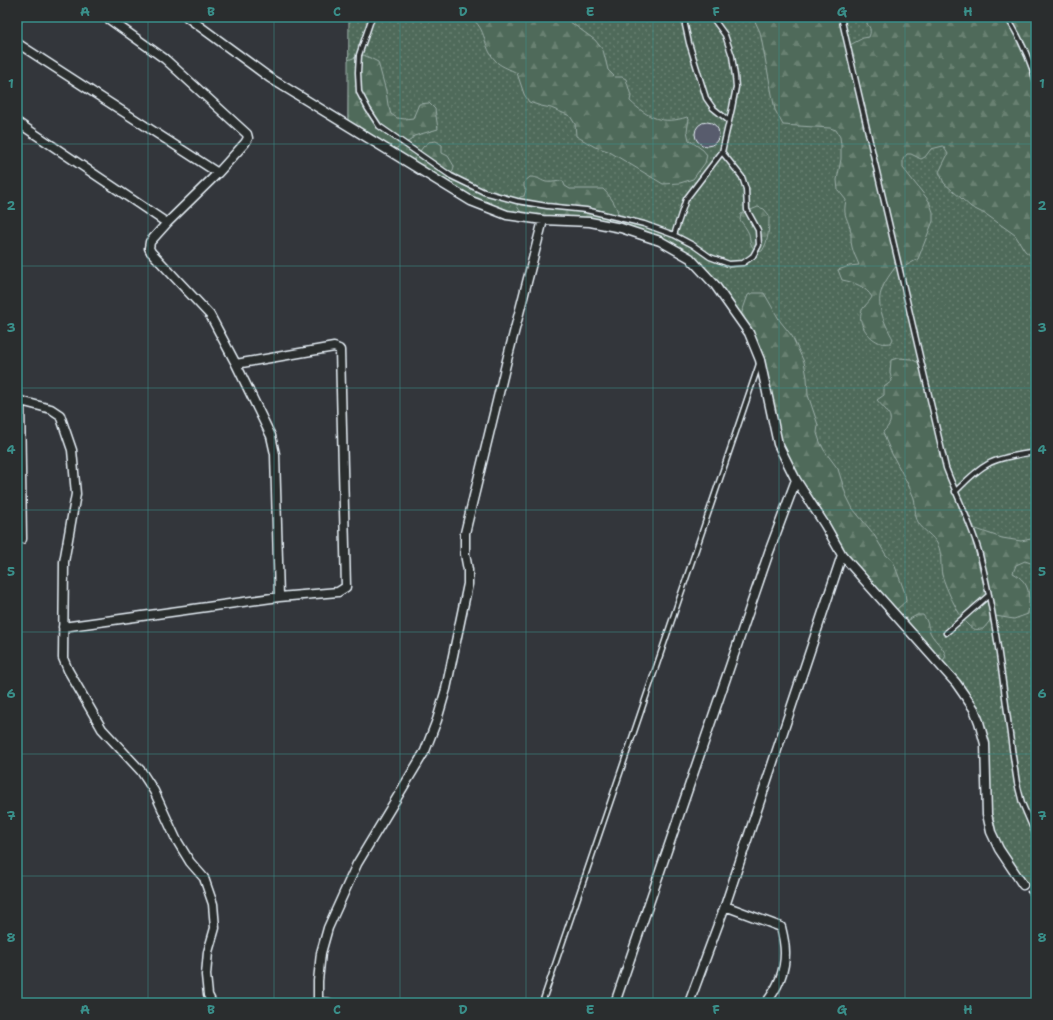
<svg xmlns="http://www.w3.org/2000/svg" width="1053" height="1020" viewBox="0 0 1053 1020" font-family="'Shantell Sans',sans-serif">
  <defs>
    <pattern id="grass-dots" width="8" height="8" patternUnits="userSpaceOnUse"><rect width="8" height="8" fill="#506b5a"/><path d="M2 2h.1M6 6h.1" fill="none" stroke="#698172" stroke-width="1.8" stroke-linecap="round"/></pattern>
    <pattern id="forest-firs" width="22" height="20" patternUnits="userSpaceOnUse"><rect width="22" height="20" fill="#506b5a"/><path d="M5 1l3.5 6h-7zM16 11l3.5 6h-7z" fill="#698172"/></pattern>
  </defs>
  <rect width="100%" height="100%" fill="#33363b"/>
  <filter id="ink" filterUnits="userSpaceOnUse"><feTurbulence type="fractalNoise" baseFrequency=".025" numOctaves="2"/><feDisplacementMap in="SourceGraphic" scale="8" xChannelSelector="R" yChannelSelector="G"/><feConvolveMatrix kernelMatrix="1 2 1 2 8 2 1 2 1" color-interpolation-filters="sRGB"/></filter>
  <g filter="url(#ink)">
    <path fill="url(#grass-dots)" stroke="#9caea9" d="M 349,17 L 1036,17 L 1036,896 L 1003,848 L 994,830 L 990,814 L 989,743 L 983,721 L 976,706 L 931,650 L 876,588 L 829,524 L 814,500 L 771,390 L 764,359 L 718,282 L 704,266 L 692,255 L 621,224 L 591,218 L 544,216 L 508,212 L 473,198 L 348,120 Z"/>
    <path fill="url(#forest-firs)" stroke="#9caea9" d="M 470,17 L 565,17 L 566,19 L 595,40 L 603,50 L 608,70 L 615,77 L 622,77 L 626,79 L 631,96 L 630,101 C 648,118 663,125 687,117 L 689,119 L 687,131 L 689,140 L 703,150 L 707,155 L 705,163 L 693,179 L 680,183 L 663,184 L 608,151 L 595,147 L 576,136 L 575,124 L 570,116 L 551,108 L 541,106 L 529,102 L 524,94 L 517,73 C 510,69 499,66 495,60 C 482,46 488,30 470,17 Z
      M 753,17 L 839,17 L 897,265 C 891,273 884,282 881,292 C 876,307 886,326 893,339 L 891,343 C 888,343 884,344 881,343 C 870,340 858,325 861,313 C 862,307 869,303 872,297 C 866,287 854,282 842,280 L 838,270 L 849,266 L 859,265 C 857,259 853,253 852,247 C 850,241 852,234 850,228 C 846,215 843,215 846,200 L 838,190 L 837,180 L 841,159 L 841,145 L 840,137 L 836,130 L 830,128 L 783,125 L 775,110 L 760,32 Z
      M 868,17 L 1036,17 L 1036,260 L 1025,251 L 1015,235 L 987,215 L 971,207 L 944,183 L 939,172 L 948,154 L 943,146 L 931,149 L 925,157 L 921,159 L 911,154 L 907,154 L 903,159 L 903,168 L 929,201 L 933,212 L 933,221 L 918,259 L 902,268 L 850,45 L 863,38 L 869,37 C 871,32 871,28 867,24 Z
      M 364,55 L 378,62 L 386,91 L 388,105 L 391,114 L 397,118 L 405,119 L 413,118 L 419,104 L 429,103 L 435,109 L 438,129 L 414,136 L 411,140 L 395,149 L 348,120 L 348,60 L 356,57 Z
      M 436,141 L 442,145 L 442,153 L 448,156 L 454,166 L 453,171 L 445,180 L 413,161 L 423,147 L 429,142 Z
      M 530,177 C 539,177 539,180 546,182 C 551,183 557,181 563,181 L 565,186 L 570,189 L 603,189 C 615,201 617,208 621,224 L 591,218 L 544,216 L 522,214 L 517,206 L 520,197 L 524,196 L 526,190 L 524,187 L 524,182 Z
      M 758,207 L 764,209 L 769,215 C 769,227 769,241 762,251 L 757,252 C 749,244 751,244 749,234 C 747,229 743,224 740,220 L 741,214 Z
      M 753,293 L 764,293 L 780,321 L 792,336 L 804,362 L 807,377 L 808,395 L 818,425 L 817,433 L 820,442 L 824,450 L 838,469 L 846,495 L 853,509 L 873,533 L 886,555 L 893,561 L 905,593 L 906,601 L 896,610 L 845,553 L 829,524 L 798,478 L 781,444 L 764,359 L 741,315 L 748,295 Z
      M 898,358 L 911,359 L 919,363 L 944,468 L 953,493 L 972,537 L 991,616 L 989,622 L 983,629 C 980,629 976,630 974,629 C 962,626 945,586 942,575 C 940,565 942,553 938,545 C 933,535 923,531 918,522 C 914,515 916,506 914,498 C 905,475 890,455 883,432 C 898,418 887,412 877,400 L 884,395 L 884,387 L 892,381 L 890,373 L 891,360 Z
      M 973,528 L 1002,538 L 1021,541 L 1036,538 L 1036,565 L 1025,561 L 1016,565 L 1013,573 C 1031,583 1030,596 1028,614 L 1014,619 L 995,616 L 982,554 Z
      M 917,615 L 923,615 C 929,623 927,625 930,632 C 934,641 943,646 946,656 L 942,662 L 906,621 Z"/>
    <path fill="#595c6d" stroke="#e8f1f8" d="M695 134a12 12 0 1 1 24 0a12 12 0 1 1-24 0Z"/>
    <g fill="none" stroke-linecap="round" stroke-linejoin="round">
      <defs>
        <path id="service" d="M 372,17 L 359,55 L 358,72 L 359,92 L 368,109 L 379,126 L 451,176 L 484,192 L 517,201 L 547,206 L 586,210 L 644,224 L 674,235 L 693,245 L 710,257 L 729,264 L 743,263 L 753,256 L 759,245 L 758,230 L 747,210 L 746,189 L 742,177 L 722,152
          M 685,17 L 685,25 L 689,43 L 706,98 L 713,108 L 729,121
          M 841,17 L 946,468 C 957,497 972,525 980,555 C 999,630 1005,707 1017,783 L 1022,803 L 1036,836
          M 1007,17 C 1020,38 1030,58 1036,82
          M 674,235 L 686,199 L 722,152 L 732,108 L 736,87 L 735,76 L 732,56 L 725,35 L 712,17
          M 955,492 C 965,482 975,471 988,464 C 1000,457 1022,454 1036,452
          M 946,633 L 989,595
          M 542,1003 L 759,364"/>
        <path id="minor" d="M 106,17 L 165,59 L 247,134 L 248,138 L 245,143 L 218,173 L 167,223 L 150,242 L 149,248 L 151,252 L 210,315 L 236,364 L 271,436 L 275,454 L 279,597
          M 187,17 L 270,78 L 471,201 L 507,215 L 543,220 L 590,222 L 621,228 L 660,241 L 690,258 L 715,285 L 749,333 L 760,360 L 778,444 L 796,480 L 825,525 L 842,555 L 956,683 L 974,709 L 979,722 L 985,744 L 987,814 L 991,832 L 999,849 L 1023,885
          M 17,20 L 18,17
          M 17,43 L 218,173
          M 17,122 L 167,223
          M 17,400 L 51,409 L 60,415 L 72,450 L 76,494 L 64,562 L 63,658 L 68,670 L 102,729 L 141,771 L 154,791 L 176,839 L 190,862 L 204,878 L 213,904 L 215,928 L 208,952 L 206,975 L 208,995 L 212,1003
          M 20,400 L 22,539
          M 63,627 L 279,597 L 338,592 L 346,587 L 340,350 L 339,349 L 334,347 L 236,364
          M 725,906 L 781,927 C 783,935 785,944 785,953 C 785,971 777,989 766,1003
          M 318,1001 L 318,981 L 321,953 L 328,928 L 357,864 L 425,751 L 437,720 L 446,689 L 468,584 L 468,570 L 465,554 L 465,533 L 507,360 L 543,220
          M 314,1003 L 318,1001 L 329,1003
          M 615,1003 L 769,552 L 796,480
          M 689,1003 L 725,906 L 842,555"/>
      </defs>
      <use href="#service" stroke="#e8f1f8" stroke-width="7"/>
      <use href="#minor" stroke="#e8f1f8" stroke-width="11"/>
      <path stroke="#e8f1f8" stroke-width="2" stroke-dasharray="4 3" stroke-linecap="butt" d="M 1027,891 L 1036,902"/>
      <use href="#service" stroke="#2a2d2e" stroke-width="4"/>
      <use href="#minor" stroke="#2a2d2e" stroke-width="8"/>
    </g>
  </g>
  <path fill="none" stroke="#3a8f8a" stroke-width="1" stroke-opacity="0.55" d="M 148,17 L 148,1003M 274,17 L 274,1003M 400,17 L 400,1003M 526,17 L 526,1003M 653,17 L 653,1003M 779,17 L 779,1003M 905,17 L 905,1003M 17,144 L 1036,144M 17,266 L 1036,266M 17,388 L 1036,388M 17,510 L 1036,510M 17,632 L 1036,632M 17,754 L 1036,754M 17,876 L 1036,876"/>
  <rect width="1053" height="1020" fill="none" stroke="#2a2d2e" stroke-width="44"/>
  <rect x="22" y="22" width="1009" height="976" fill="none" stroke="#3a8f8a" stroke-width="1.5"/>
  <g font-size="13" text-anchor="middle" font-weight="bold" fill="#3a8f8a">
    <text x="85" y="16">A</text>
    <text x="211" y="16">B</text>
    <text x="337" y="16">C</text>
    <text x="463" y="16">D</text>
    <text x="590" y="16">E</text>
    <text x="716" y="16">F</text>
    <text x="842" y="16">G</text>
    <text x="968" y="16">H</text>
    <text x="11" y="88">1</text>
    <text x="1042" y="88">1</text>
    <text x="11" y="210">2</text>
    <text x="1042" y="210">2</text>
    <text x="11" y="332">3</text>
    <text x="1042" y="332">3</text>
    <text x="11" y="454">4</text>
    <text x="1042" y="454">4</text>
    <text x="11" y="576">5</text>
    <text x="1042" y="576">5</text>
    <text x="11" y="698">6</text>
    <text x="1042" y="698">6</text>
    <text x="11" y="820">7</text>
    <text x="1042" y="820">7</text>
    <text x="11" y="942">8</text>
    <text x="1042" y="942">8</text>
    <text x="85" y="1014">A</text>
    <text x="211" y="1014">B</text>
    <text x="337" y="1014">C</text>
    <text x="463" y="1014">D</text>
    <text x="590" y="1014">E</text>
    <text x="716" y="1014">F</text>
    <text x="842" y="1014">G</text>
    <text x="968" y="1014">H</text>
  </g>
</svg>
